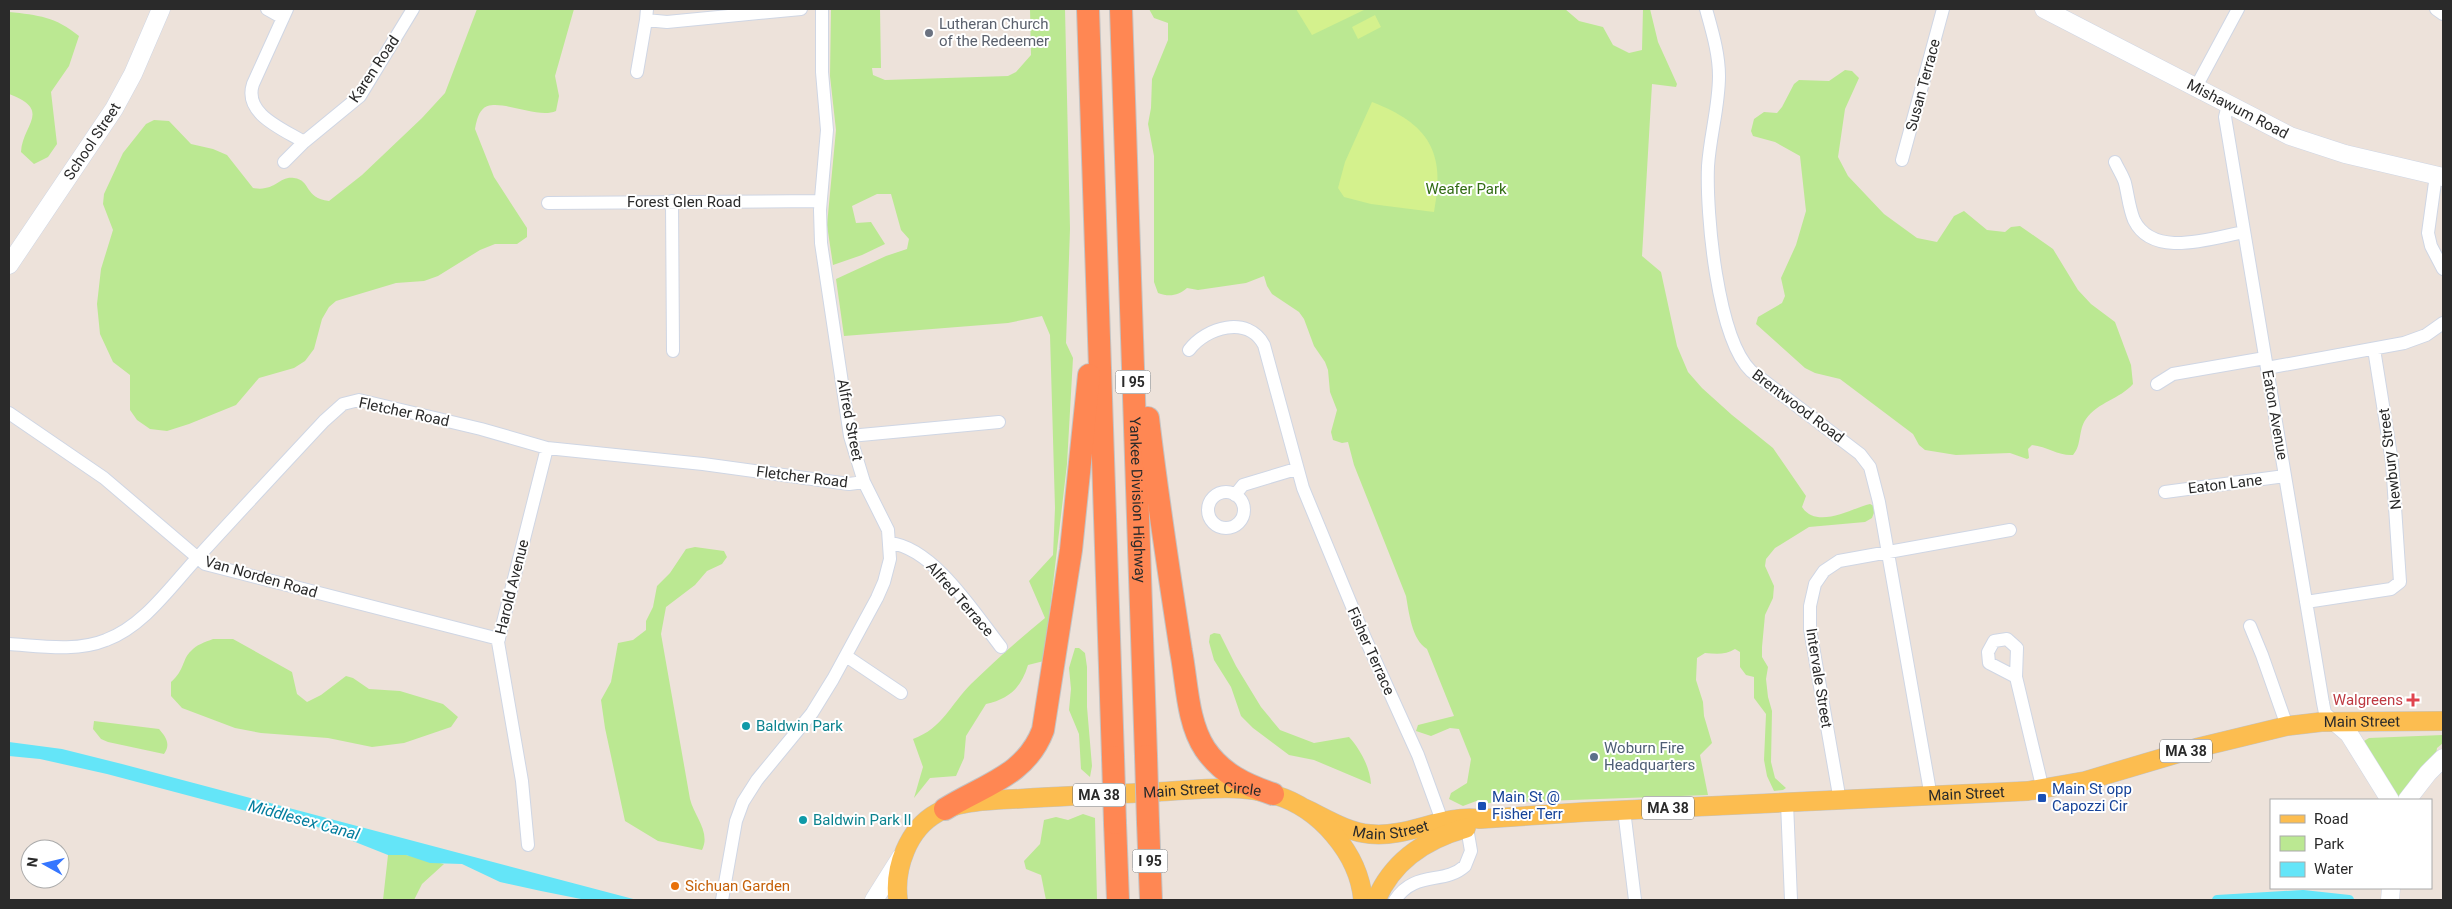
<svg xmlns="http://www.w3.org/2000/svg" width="2452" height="909" viewBox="0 0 2452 909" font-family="Roboto,sans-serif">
  <rect width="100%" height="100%" fill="#ede2da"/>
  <path fill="#bbe892" d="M 477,9 L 574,9 L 555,76 L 559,96 L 556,111 C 536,120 494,95 482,110 C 478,114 476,123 475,129 L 494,177 L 527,228 L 527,237 L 517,244 L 495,244 L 480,250 L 438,276 L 424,281 L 396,283 L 336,301 L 329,307 L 322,319 L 314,349 L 305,361 L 294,368 L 259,378 L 236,405 L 189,424 L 167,431 L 150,429 L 137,420 L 130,410 L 130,375 L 113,362 L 100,334 L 97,304 L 101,269 L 113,230 L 103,204 L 104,194 L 123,153 L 146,124 L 154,120 L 169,121 L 191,144 L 213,149 L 227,155 L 253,188 C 276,192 278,176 294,178 C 311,180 304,198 329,201 L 362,175 L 422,118 L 445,93 Z
    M 831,9 L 880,9 L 881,68 L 872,68 L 873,75 L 885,80 L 1008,76 L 1016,72 L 1031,55 L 1030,9 L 1065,9 L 1070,229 L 1066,343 L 1073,358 L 1067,464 L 1044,661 L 1028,665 C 1021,688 1009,699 986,704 L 966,736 L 964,758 L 956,776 L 930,778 L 914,798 L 923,767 L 913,739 C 943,728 950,705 971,684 C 995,661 1019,639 1045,618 L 1029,581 L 1053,555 L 1055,508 L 1050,335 L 1042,316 L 1008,323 L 844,336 L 836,279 L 886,256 L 907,249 L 909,239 L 901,230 L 891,194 L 877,194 L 852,206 L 856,223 L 871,222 L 885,244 L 862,255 L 833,265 L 827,225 L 836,130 L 830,76 Z
    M 1149,9 L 1565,9 L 1579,21 L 1603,27 L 1613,45 L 1629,53 L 1642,50 L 1643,9 L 1650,9 L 1658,42 L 1677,84 L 1676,87 L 1652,84 L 1642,256 L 1661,272 L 1677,346 L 1688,372 L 1702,388 L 1732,415 L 1773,448 L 1806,496 L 1802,507 C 1817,530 1852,508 1870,504 L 1876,507 L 1872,518 L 1865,522 L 1809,527 L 1775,548 L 1766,559 L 1765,566 L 1774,586 L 1773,598 L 1765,615 L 1762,647 L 1762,657 L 1768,667 L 1766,679 L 1768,697 L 1772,711 L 1771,762 L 1775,778 L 1786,788 L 1783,790 L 1774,791 L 1767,776 L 1764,760 L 1766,714 L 1754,698 L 1754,677 L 1746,675 L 1740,667 L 1740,652 L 1735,649 C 1726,655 1716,654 1705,653 L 1697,658 L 1696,680 L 1703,702 L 1704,716 L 1712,743 L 1700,755 L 1708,795 L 1488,803 L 1487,800 L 1479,800 L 1463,806 L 1449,799 L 1451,793 L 1467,783 L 1471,759 L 1459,729 L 1450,728 L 1431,736 L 1416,731 L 1418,725 L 1454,716 L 1427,649 C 1412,640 1409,613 1406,596 L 1354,465 L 1348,442 L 1342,443 L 1333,440 L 1331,432 L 1337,410 L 1330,392 L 1328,370 L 1325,362 L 1314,346 L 1304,319 L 1299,312 L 1272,294 L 1267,286 L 1264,276 L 1246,283 L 1198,290 L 1187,288 C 1178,296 1169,297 1158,293 L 1154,282 L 1154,156 L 1148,124 L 1151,108 L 1152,79 L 1168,40 L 1168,23 L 1154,18 Z
    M 9,12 C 38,15 56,17 79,36 L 69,66 L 51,92 L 57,144 L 48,157 L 34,164 L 21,152 C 22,125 53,110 9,94 Z
    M 1845,70 L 1852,71 L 1859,78 L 1845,109 L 1838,157 L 1848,176 L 1884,214 L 1917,238 L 1937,242 L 1954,216 L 1964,211 L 1987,230 L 2005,232 L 2011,227 L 2020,226 L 2053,249 L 2078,290 L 2091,304 L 2115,322 L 2131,365 L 2133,384 C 2120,399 2098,402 2086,419 C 2078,430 2082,445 2073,455 C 2059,456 2048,447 2032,445 L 2028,449 L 2029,458 L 2027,459 L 2010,453 L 1956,455 L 1925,450 L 1919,445 L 1913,434 L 1840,379 L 1815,373 L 1805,368 L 1756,324 L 1758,317 L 1782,303 L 1785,296 L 1781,278 L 1796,245 L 1806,211 L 1800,156 L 1775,142 L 1753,136 L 1751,131 L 1754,119 L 1764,112 L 1777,113 L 1782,107 L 1794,84 L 1799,80 L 1829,81 Z
    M 695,547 L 724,551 L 727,557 L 722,564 L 707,571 L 695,585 L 666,607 L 661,634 L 690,799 C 694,816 711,832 702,850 L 658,841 L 625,821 L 605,728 L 601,700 L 611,682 L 618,643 L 633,640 L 646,630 L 646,621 L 653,607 L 657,586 L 670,573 L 686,549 Z
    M 1214,633 L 1220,634 L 1236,666 L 1261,707 L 1280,730 L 1314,743 L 1349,737 C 1360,749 1370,767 1371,784 L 1314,760 L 1289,755 L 1253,728 L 1241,716 L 1231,687 L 1214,660 L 1209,642 L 1210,635 Z
    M 213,639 L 233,639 L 292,672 L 297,694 L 307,702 L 321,695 L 346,676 L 353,678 L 369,689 L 400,691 L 443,704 L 458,717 L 451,727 L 404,743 L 372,747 L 328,738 L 261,733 L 235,728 L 182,708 L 171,696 L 171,682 C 185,670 182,659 191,651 C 196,645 205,642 213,639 Z
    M 1075,648 L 1079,648 L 1085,653 L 1087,667 L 1087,707 L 1092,766 L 1090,777 L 1081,769 L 1079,734 L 1069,710 L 1071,689 L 1069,668 Z
    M 94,721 L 159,729 C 166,737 171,744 164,754 L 108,742 L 101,739 L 93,729 Z
    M 2443,735 L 2443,743 L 2437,748 L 2435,761 L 2398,800 L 2364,752 L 2364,741 L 2369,738 Z
    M 1083,814 L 1095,818 L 1097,900 L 1046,900 L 1041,875 L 1026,869 L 1024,861 L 1040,844 L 1044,820 L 1056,817 L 1068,820 Z
    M 388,855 L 406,855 L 444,864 L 422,884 L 414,900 L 383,900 Z"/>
  <path fill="#d4f18d" d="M 1296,9 L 1366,9 L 1312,35 Z
    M 1375,15 L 1381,27 L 1358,39 L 1352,27 Z
    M 1372,102 C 1429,124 1446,152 1434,212 L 1371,204 L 1344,197 L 1338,188 L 1345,162 Z"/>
  <path fill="#64e5f8" d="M 9,742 L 62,749 L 122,764 L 637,900 L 586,900 L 541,891 L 500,882 L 462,864 L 430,863 L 406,855 L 388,855 L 315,826 L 296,824 L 107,774 L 40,759 L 9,756 Z"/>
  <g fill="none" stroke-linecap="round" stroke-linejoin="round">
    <path stroke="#64e5f8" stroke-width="10" d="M 2217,900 L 2303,895 L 2349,900"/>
    <defs>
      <path id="street" d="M 267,9 L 283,18
        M 287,9 L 253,84 C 243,114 283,129 304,142
        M 647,9 L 646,20 L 667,22 L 801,9
        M 1706,9 C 1712,31 1719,53 1719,76 C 1719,106 1710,136 1708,166 C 1706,213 1717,338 1751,371 L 1860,454 L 1870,467 L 1879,502 L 1931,797
        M 2436,9 L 2443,14
        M 637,72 L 646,20
        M 2196,87 L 2238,9
        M 2228,105 L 2225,117 L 2323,703 L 2325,713 L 2335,722
        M 1902,160 L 1943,9
        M 284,162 L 304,142 L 360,96 L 413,9
        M 2115,162 C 2118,169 2123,176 2125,183 C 2128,195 2129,208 2134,220 C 2153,259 2211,238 2244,232
        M 2436,175 L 2428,233 L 2431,246 L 2443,269
        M 672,201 L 673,351
        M 548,203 L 820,201
        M 1189,350 C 1206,327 1248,315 1264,345 L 1303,488 L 1365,638 L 1418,755 L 1445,829
        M 2267,368 L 2404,343 L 2426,335 L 2443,323
        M 2157,384 L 2173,374 L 2265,358
        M 9,413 L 104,478 L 205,564 L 499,639
        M 850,436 L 999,422
        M1208 510a18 18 0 1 1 36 0a18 18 0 1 1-36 0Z
        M 2165,492 L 2285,476
        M 1235,495 L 1243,485 L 1296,469
        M 890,543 C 934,548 975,614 1001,647
        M 2306,602 L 2391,589 L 2400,582 L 2392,462 L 2374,349
        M 2250,626 L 2262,655 L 2287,726
        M 9,644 C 40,646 77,652 106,640 C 144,626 171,586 198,557 C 240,511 282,466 324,421 L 343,404 L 359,400 L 481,429 L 547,448 L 703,464 L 849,484 L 864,482
        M 846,656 L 901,693
        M 2016,677 L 1989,663 L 1988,652 L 1994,641 L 2007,639 L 2017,648 L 2016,677 L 2043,790
        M 1840,801 L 1810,629 L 1810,606 L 1815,584 L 1824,571 L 1839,561 L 2010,530
        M 1787,803 L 1791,900
        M 1624,810 L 1635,900
        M 528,845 L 522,781 L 498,642 L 547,448
        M 722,900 L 736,821 L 743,802 L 757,780 L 812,713 L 833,679 L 877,598 L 884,582 L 890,559 L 888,530 L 864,482 L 850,436 L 821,243 L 820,210 L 827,130 L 822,72 L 822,9
        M 1395,900 C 1415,870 1444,885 1465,866 L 1471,851 L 1466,822"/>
      <g id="secondary">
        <path id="s1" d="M 2044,9 L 2290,136 L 2345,154 L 2443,177"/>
        <path id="s2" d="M 9,265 L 114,109 L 133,74 L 161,9"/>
        <path d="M 2335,722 L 2349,734 L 2390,800"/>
        <path d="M 2407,800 L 2428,773 L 2443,758"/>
        <path d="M 874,900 L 901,857"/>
        <path d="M 2390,900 L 2391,888"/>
      </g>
      <g id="primary">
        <path id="s3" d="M 1306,809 C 1327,819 1347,832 1370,834 C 1408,838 1443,814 1480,819 L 1585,812 L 2028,791 L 2085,781 L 2196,748 L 2287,726 L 2321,722 L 2443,721"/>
        <path id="s4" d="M 898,900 C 894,868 908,829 937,813 C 951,805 967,803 982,801 C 1040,797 1099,795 1157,792 C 1195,790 1238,783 1275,795 C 1319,808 1359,853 1363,900"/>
        <path d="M 1376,900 C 1393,860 1426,839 1466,828"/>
      </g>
      <g id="highway">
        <path d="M 1088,9 L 1113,757"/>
        <path id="s5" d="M 1121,9 L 1146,756"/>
        <path d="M 1148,418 C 1157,496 1169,573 1181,651 C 1187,682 1187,722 1205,749 C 1222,774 1246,785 1273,794"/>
        <path d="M 945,809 C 983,785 1026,776 1043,730 L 1071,550 L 1089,375"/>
        <path d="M 1148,822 L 1151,900"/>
        <path d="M 1115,823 L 1118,900"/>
      </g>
    </defs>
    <use href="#street" stroke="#cfd6e4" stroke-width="14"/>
    <use href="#secondary" stroke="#cfd6e4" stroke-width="19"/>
    <use href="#primary" stroke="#c3c3c3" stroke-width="20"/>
    <use href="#highway" stroke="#c3c3c3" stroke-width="24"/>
    <use href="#street" stroke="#fff" stroke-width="12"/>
    <use href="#secondary" stroke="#fff" stroke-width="18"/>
    <use href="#primary" stroke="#fcbd50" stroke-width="19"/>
    <use href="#highway" stroke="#ff8753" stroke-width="22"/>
    <defs>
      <path id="highway-bridge" d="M 1146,756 L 1148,822
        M 1113,757 L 1115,823"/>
    </defs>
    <use href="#highway-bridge" stroke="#c3c3c3" stroke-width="24" stroke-linecap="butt"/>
    <use href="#highway-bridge" stroke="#ff8753" stroke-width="22"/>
  </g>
  <circle fill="#6b7280" stroke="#fff" stroke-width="2" cx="929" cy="33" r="5"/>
  <path fill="#e0444e" stroke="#fff" stroke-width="2" d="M2410.5 692.5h5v5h5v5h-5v5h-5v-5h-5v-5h5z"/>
  <g fill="#0f9aa8" stroke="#fff" stroke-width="2">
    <circle cx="746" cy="726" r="5"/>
    <circle cx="803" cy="820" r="5"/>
  </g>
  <circle fill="#5c6f8a" stroke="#fff" stroke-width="2" cx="1594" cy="757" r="5"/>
  <g fill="#1a4fb4" stroke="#fff" stroke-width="2">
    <rect x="2037" y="793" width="10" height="10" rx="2.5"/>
    <rect x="1477" y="801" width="10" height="10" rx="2.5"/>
  </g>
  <circle fill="#e8710a" stroke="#fff" stroke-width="2" cx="675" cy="886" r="5"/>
  <g text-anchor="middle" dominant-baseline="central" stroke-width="4" stroke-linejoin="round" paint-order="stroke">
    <g fill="#fff" stroke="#6a6a6a" stroke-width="1">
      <rect x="1115.5" y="370.5" width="35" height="23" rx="4"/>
      <rect x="2160" y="739.5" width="52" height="23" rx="4"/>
      <rect x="1073" y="783.5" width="52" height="23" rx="4"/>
      <rect x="1642" y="796.5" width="52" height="23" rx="4"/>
      <rect x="1132.5" y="849.5" width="35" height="23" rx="4"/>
    </g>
    <g font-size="14" font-weight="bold" fill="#2a2a2a">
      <text x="1133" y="382">I 95</text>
      <text x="2186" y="751">MA 38</text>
      <text x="1099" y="795">MA 38</text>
      <text x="1668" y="808">MA 38</text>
      <text x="1150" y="861">I 95</text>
    </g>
    <g font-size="15" fill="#5b616d" stroke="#fff" text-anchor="start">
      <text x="939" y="24">Lutheran Church<tspan x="939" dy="17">of the Redeemer</tspan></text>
    </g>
    <g font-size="15" fill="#2a2a2a" stroke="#fff">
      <text transform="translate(374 69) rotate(-56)">Karen Road</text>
      <text transform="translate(1923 85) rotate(-75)">Susan Terrace</text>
      <text stroke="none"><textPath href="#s1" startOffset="218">Mishawum Road</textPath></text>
      <text stroke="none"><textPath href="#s2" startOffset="149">School Street</textPath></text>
      <text x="684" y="202">Forest Glen Road</text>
      <text transform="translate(1798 406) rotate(37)">Brentwood Road</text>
      <text transform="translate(404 412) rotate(12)">Fletcher Road</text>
      <text transform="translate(2275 415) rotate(80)">Eaton Avenue</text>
      <text transform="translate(850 420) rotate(79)">Alfred Street</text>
      <text transform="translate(2390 459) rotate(-97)">Newbury Street</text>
      <text transform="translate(802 477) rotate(7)">Fletcher Road</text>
      <text transform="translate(2225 484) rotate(-7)">Eaton Lane</text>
      <text stroke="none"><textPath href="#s5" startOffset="491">Yankee Division Highway</textPath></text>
      <text transform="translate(261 577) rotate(16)">Van Norden Road</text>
      <text transform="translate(512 587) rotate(-76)">Harold Avenue</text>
      <text transform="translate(960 599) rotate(49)">Alfred Terrace</text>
      <text transform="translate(1371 651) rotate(66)">Fisher Terrace</text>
      <text transform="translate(1819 678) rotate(81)">Intervale Street</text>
      <text stroke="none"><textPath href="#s3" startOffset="1072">Main Street</textPath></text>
      <text stroke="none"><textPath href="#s4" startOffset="368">Main Street Circle</textPath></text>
      <text stroke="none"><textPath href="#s3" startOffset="668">Main Street</textPath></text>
      <text stroke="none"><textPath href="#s3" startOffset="90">Main Street</textPath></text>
    </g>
    <g font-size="15" fill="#326c14" stroke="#fff">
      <text x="1466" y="189">Weafer Park</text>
    </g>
    <g font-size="15" fill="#be3a42" stroke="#fff" text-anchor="end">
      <text x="2403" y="700">Walgreens</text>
    </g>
    <g font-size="15" fill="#0d838f" stroke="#fff" text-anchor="start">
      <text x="756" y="726">Baldwin Park</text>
      <text x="813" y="820">Baldwin Park II</text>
    </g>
    <g font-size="15" fill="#4e5e75" stroke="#fff" text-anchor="start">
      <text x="1604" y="748">Woburn Fire<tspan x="1604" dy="17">Headquarters</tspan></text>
    </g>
    <g font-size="15" fill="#164399" stroke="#fff" text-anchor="start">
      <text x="2052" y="789">Main St opp<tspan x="2052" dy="17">Capozzi Cir</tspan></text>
      <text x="1492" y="797">Main St @<tspan x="1492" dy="17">Fisher Terr</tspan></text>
    </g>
    <g font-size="15" fill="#c56008" stroke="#fff" text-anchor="start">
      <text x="685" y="886">Sichuan Garden</text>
    </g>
    <g font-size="16" font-style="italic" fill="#037d9e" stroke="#fff">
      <text transform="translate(304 820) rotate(15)">Middlesex Canal</text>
    </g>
  </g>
  <rect width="2452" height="909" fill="none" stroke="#2a2a2a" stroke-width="20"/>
  <rect x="2270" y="799" width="162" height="90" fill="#ffffff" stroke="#aaaaaa"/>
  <rect x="2280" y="815" width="25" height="8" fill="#fcbd50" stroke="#aaaaaa"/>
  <text x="2314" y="824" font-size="15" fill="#2a2a2a">Road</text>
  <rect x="2280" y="836" width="25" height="15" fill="#bbe892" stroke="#aaaaaa"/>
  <text x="2314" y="849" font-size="15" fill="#2a2a2a">Park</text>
  <rect x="2280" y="862" width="25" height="15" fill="#64e5f8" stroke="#aaaaaa"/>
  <text x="2314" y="874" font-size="15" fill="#2a2a2a">Water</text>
  <g transform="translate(45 864) rotate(278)"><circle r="24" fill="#ffffff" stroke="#aaaaaa"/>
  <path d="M0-4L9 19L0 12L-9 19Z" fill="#3576ff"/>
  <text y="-8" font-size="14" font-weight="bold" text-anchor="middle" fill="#2a2a2a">N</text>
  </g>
</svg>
